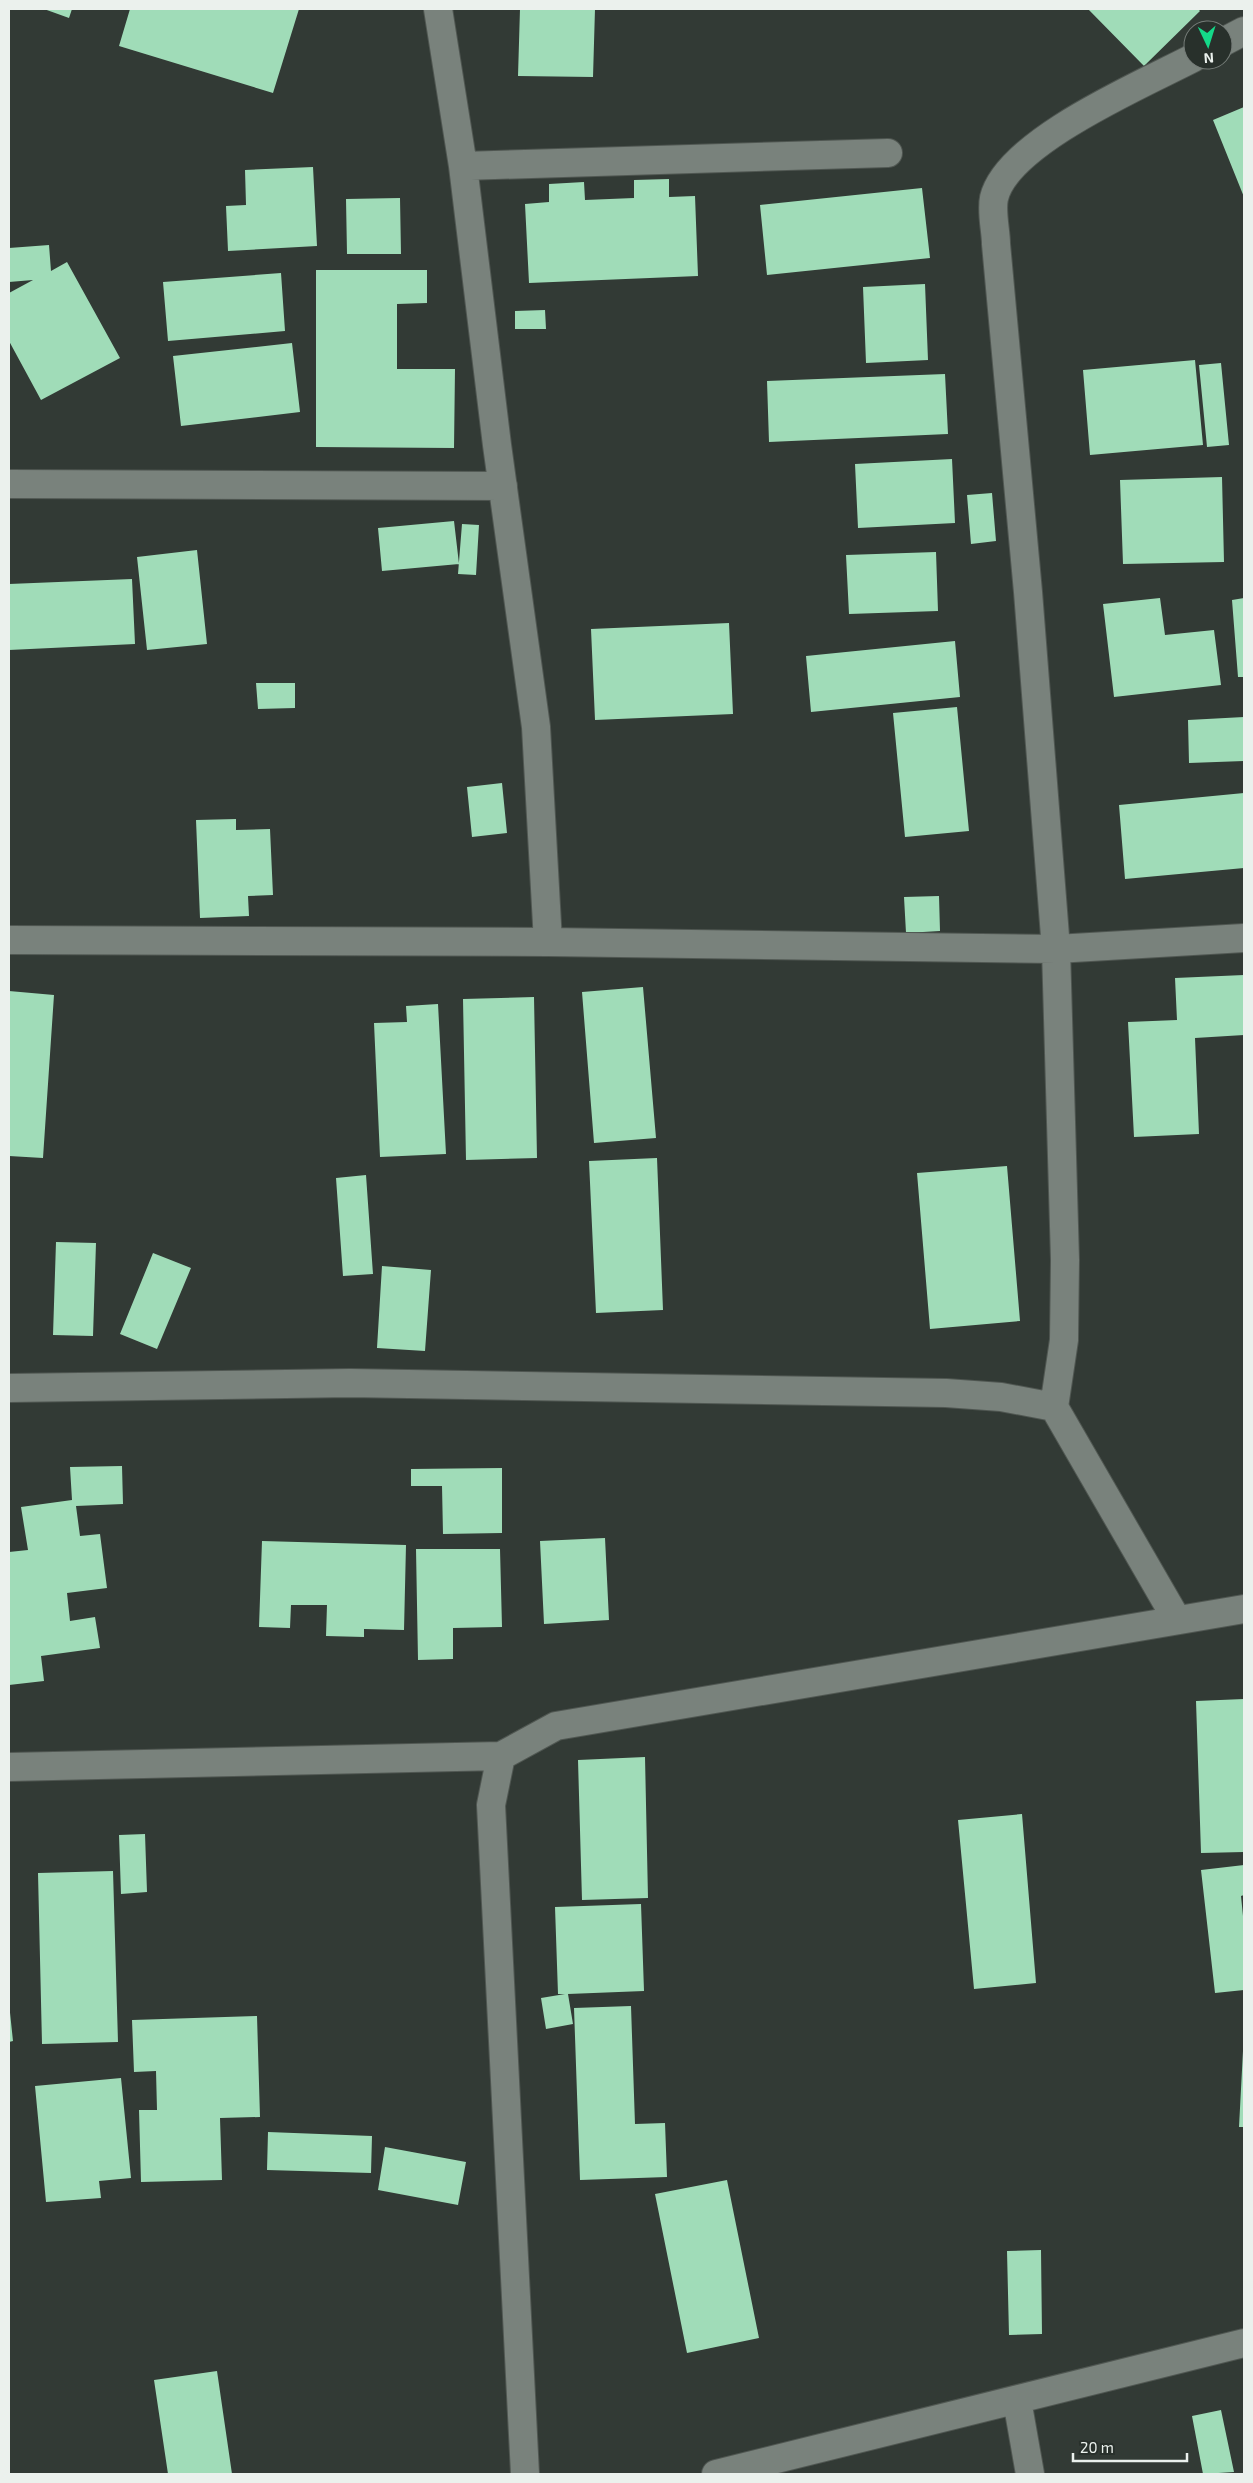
<svg xmlns="http://www.w3.org/2000/svg" width="1253" height="2483" viewBox="0 0 1253 2483" font-family="'Exo 2',sans-serif">
  <rect width="100%" height="100%" fill="#323a35"/>
  <path fill="#a0dcb8" d="M 44,9 L 72,9 L 69,18 Z
    M 130,9 L 299,9 L 273,93 L 119,46 Z
    M 520,9 L 595,9 L 593,77 L 518,76 Z
    M 1088,9 L 1198,9 L 1200,11 L 1144,66 Z
    M 1244,107 L 1244,197 L 1213,120 Z
    M 313,167 L 317,246 L 228,251 L 226,206 L 246,205 L 245,170 Z
    M 669,179 L 669,197 L 695,196 L 698,276 L 529,283 L 525,204 L 549,202 L 549,184 L 584,182 L 585,200 L 634,198 L 634,180 Z
    M 922,188 L 930,258 L 767,275 L 760,205 Z
    M 400,198 L 401,254 L 347,254 L 346,199 Z
    M 49,245 L 51,271 L 67,262 L 120,358 L 41,400 L 9,341 L 9,293 L 33,280 L 9,282 L 9,248 Z
    M 316,270 L 427,270 L 427,303 L 397,304 L 397,369 L 455,369 L 454,448 L 316,447 Z
    M 281,273 L 285,331 L 168,341 L 163,282 Z
    M 925,284 L 928,360 L 866,363 L 863,287 Z
    M 545,310 L 546,329 L 515,329 L 515,311 Z
    M 292,343 L 300,412 L 181,426 L 173,356 Z
    M 1195,360 L 1203,445 L 1090,455 L 1083,370 Z
    M 1221,363 L 1229,445 L 1207,447 L 1199,365 Z
    M 945,374 L 948,434 L 769,442 L 767,381 Z
    M 952,459 L 955,523 L 858,528 L 855,464 Z
    M 1222,477 L 1224,562 L 1123,564 L 1120,480 Z
    M 992,493 L 996,541 L 971,544 L 967,495 Z
    M 454,521 L 459,564 L 382,571 L 378,528 Z
    M 462,524 L 479,525 L 476,575 L 458,574 Z
    M 197,550 L 207,644 L 147,650 L 137,557 Z
    M 936,552 L 938,611 L 849,614 L 846,555 Z
    M 132,579 L 135,644 L 9,650 L 9,584 Z
    M 1160,598 L 1165,635 L 1214,630 L 1221,685 L 1114,697 L 1103,604 Z
    M 1244,598 L 1244,677 L 1238,677 L 1232,600 Z
    M 729,623 L 733,714 L 595,720 L 591,629 Z
    M 955,641 L 960,697 L 811,712 L 806,656 Z
    M 256,683 L 295,683 L 295,708 L 258,709 Z
    M 957,707 L 969,831 L 905,837 L 893,713 Z
    M 1244,717 L 1244,761 L 1189,763 L 1188,720 Z
    M 502,783 L 507,833 L 472,837 L 467,787 Z
    M 1244,793 L 1244,868 L 1125,879 L 1119,805 Z
    M 236,819 L 236,830 L 270,829 L 273,895 L 248,896 L 249,916 L 200,918 L 196,820 Z
    M 939,896 L 940,931 L 906,933 L 904,897 Z
    M 1244,975 L 1244,1035 L 1195,1038 L 1199,1134 L 1134,1137 L 1128,1022 L 1177,1020 L 1175,978 Z
    M 643,987 L 656,1138 L 594,1143 L 582,992 Z
    M 9,991 L 54,995 L 43,1158 L 9,1156 Z
    M 534,997 L 537,1158 L 466,1160 L 463,999 Z
    M 438,1004 L 446,1154 L 380,1157 L 374,1023 L 407,1022 L 406,1006 Z
    M 657,1158 L 663,1310 L 596,1313 L 589,1161 Z
    M 1007,1166 L 1020,1321 L 930,1329 L 917,1173 Z
    M 366,1175 L 373,1274 L 343,1276 L 336,1178 Z
    M 56,1242 L 96,1243 L 93,1336 L 53,1335 Z
    M 153,1253 L 191,1268 L 157,1349 L 120,1334 Z
    M 382,1266 L 431,1270 L 425,1351 L 377,1348 Z
    M 122,1466 L 123,1504 L 76,1506 L 80,1536 L 100,1534 L 107,1588 L 67,1593 L 70,1621 L 95,1617 L 100,1648 L 41,1656 L 44,1681 L 9,1685 L 9,1552 L 28,1550 L 21,1507 L 72,1500 L 70,1467 Z
    M 502,1468 L 502,1533 L 443,1534 L 442,1486 L 411,1486 L 411,1469 Z
    M 605,1538 L 609,1620 L 544,1624 L 540,1541 Z
    M 262,1541 L 406,1545 L 404,1630 L 364,1629 L 364,1637 L 326,1636 L 327,1605 L 291,1605 L 290,1628 L 259,1627 Z
    M 416,1549 L 500,1549 L 502,1627 L 453,1628 L 453,1659 L 418,1660 Z
    M 1244,1699 L 1244,1852 L 1201,1853 L 1196,1701 Z
    M 645,1757 L 648,1898 L 582,1900 L 578,1760 Z
    M 1022,1814 L 1036,1983 L 974,1989 L 958,1820 Z
    M 145,1834 L 147,1892 L 121,1894 L 119,1835 Z
    M 1244,1865 L 1244,1895 L 1241,1896 L 1244,1926 L 1244,1990 L 1215,1993 L 1201,1870 Z
    M 113,1871 L 118,2042 L 42,2044 L 38,1873 Z
    M 641,1904 L 644,1991 L 568,1994 L 573,2024 L 546,2029 L 541,1998 L 565,1994 L 558,1994 L 555,1907 Z
    M 9,2003 L 13,2041 L 9,2042 Z
    M 631,2006 L 635,2124 L 665,2123 L 667,2177 L 580,2180 L 574,2008 Z
    M 257,2016 L 260,2117 L 220,2118 L 222,2180 L 141,2182 L 139,2110 L 157,2110 L 156,2071 L 134,2072 L 132,2020 Z
    M 1243,2051 L 1244,2051 L 1244,2127 L 1239,2127 Z
    M 121,2078 L 131,2178 L 99,2181 L 101,2198 L 46,2202 L 35,2086 Z
    M 268,2132 L 372,2136 L 371,2173 L 267,2170 Z
    M 385,2147 L 466,2162 L 458,2205 L 378,2190 Z
    M 727,2180 L 759,2338 L 687,2353 L 655,2194 Z
    M 1041,2250 L 1042,2334 L 1009,2335 L 1007,2251 Z
    M 217,2371 L 232,2474 L 168,2474 L 154,2380 Z
    M 1221,2410 L 1234,2472 L 1203,2474 L 1192,2416 Z"/>
  <g fill="none" stroke-linecap="round" stroke-linejoin="round">
    <defs>
      <path id="minor" d="M 438,9 L 463,166 L 497,445 L 536,727 L 548,942
        M 1223,42 L 1244,31
        M 463,166 L 888,153
        M 9,484 L 503,486
        M 9,940 L 548,942 L 1056,949 L 1244,938
        M 9,1388 L 350,1383 L 946,1393 L 1001,1397 L 1054,1407 L 1177,1620
        M 1054,1407 L 1064,1340 L 1065,1260 L 1056,949 L 1028,592 L 996,244 C 996,231 991,212 994,198 C 1007,142 1143,84 1193,58
        M 9,1767 L 501,1756
        M 1017,2400 L 1030,2474
        M 525,2474 L 491,1805 L 501,1756 L 556,1726 L 1244,1609
        M 716,2474 L 1244,2343"/>
    </defs>
    <use href="#minor" stroke="#505752" stroke-width="30"/>
    <use href="#minor" stroke="#79827c" stroke-width="28"/>
  </g>
  <rect width="1253" height="2483" fill="none" stroke="#ebf1ed" stroke-width="20"/>
  <g transform="translate(1208 45) rotate(176)"><circle r="24" fill="#28302b" stroke="#767d79"/>
  <path d="M0-4L9 19L0 12L-9 19Z" fill="#14d989"/>
  <text y="-8" font-size="14" font-weight="bold" text-anchor="middle" fill="#ebf1ed">N</text>
  </g>
  <path d="M1073 2453v8h114v-8" fill="none" stroke="#ebf1ed" stroke-width="2.5"/>
  <text x="1080" y="2453" font-size="15" fill="#ebf1ed" stroke="#28302b" stroke-width="4" paint-order="stroke">20 m</text>
</svg>
